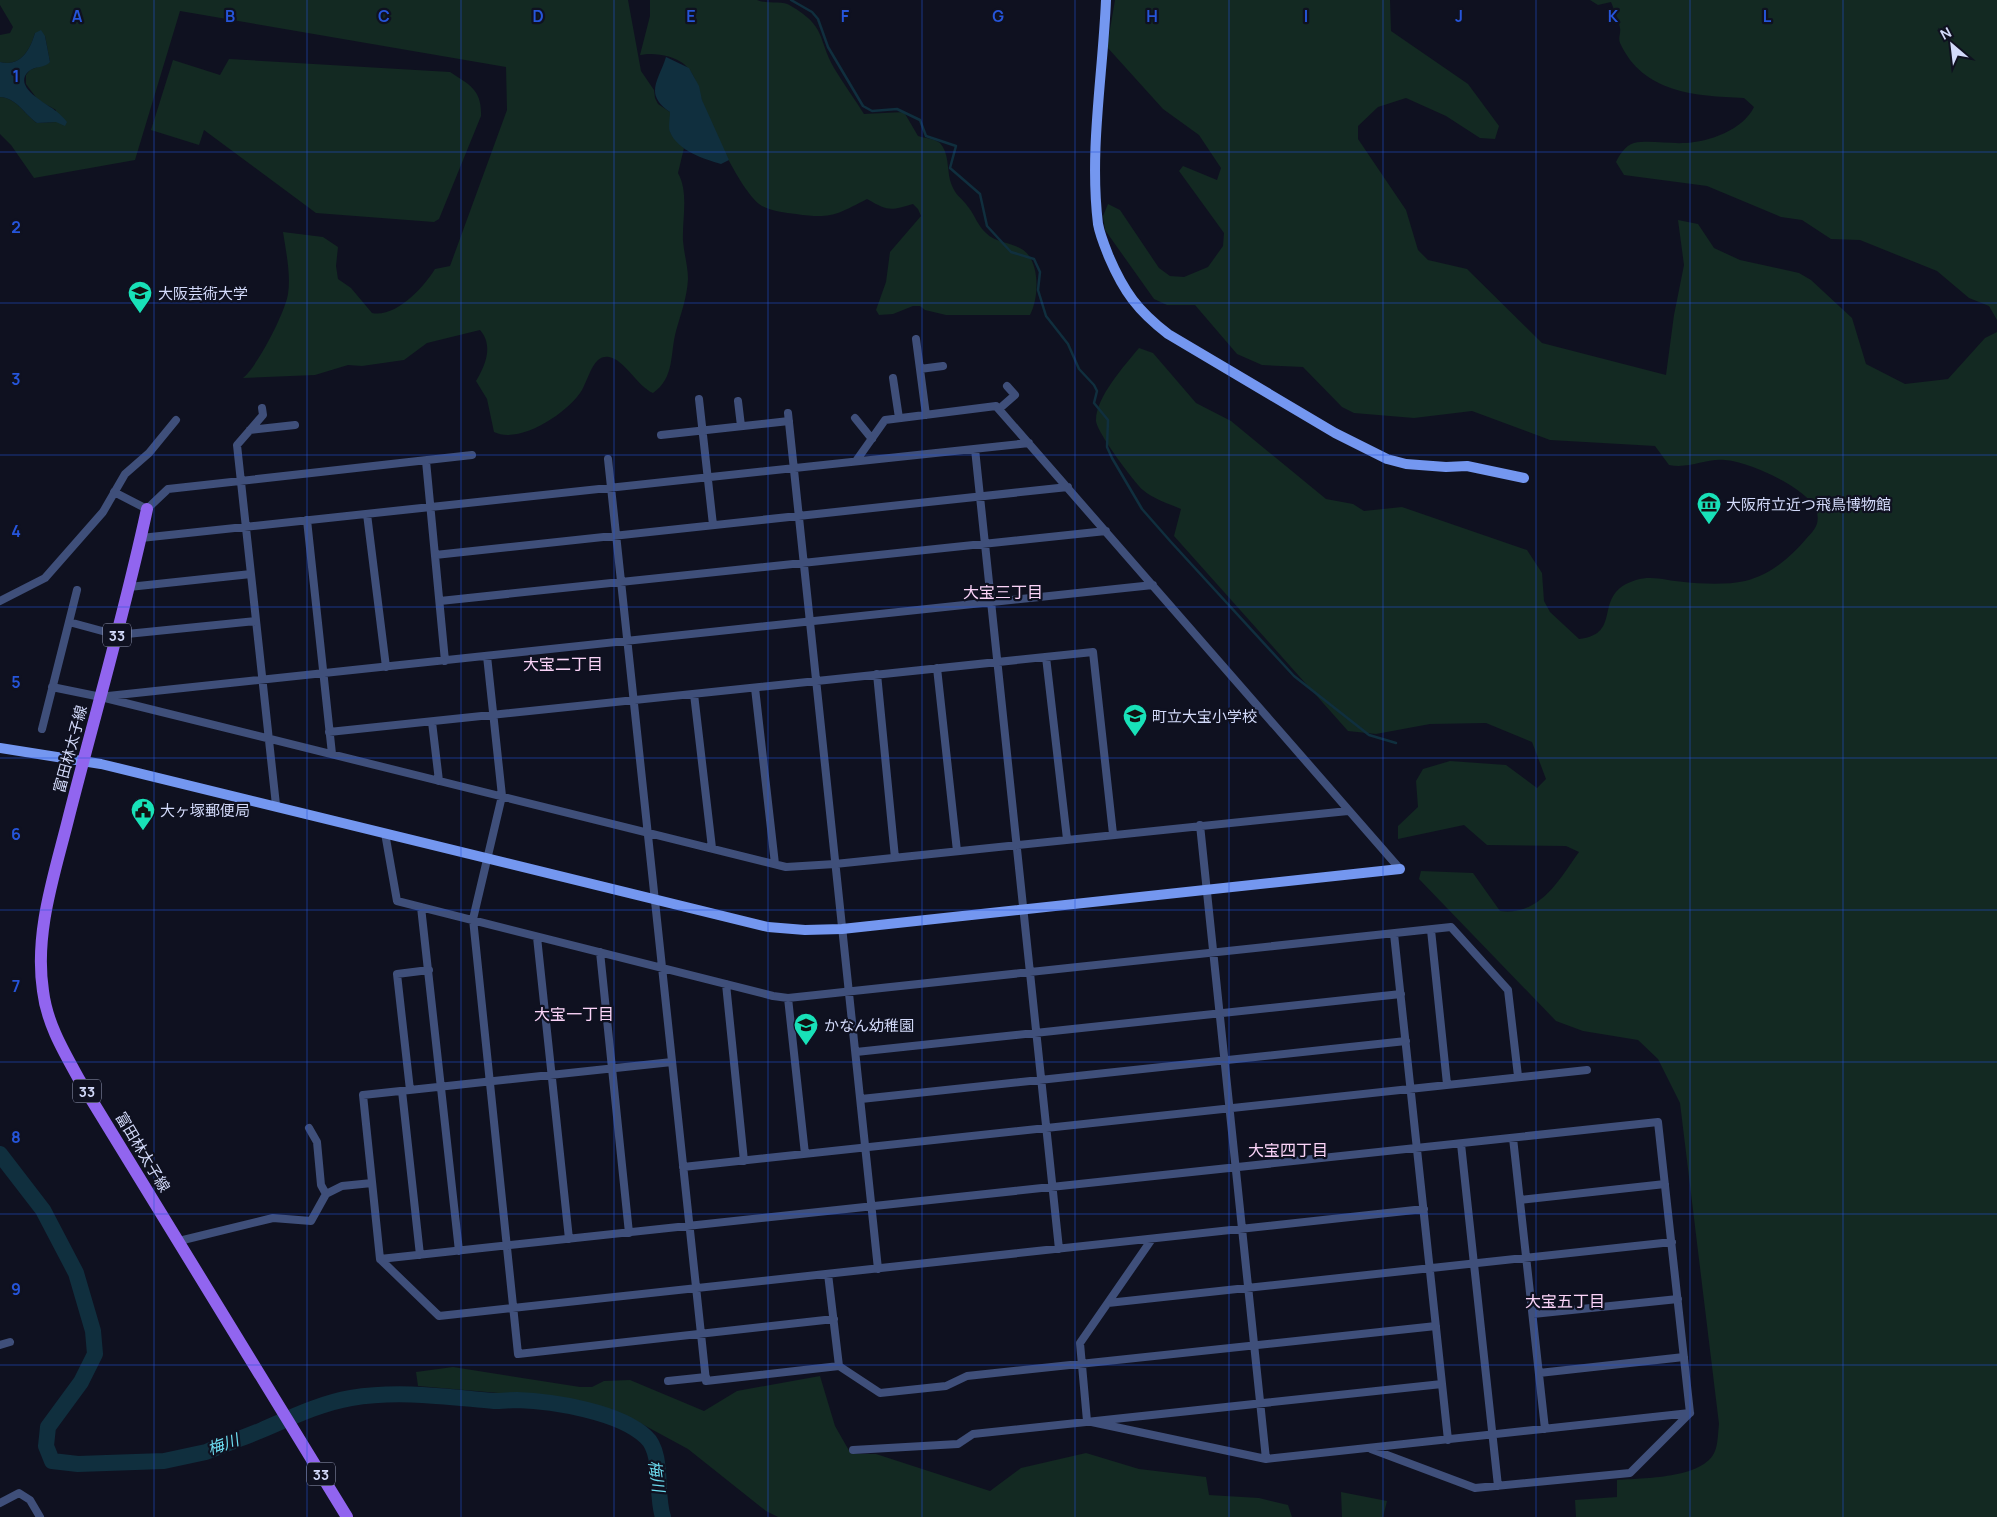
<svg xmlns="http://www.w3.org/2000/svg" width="1997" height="1517" viewBox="0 0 1997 1517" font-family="Manrope,'Noto Sans JP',sans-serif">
  <rect width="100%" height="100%" fill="#0f1120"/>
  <path fill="#132922" d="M 0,0 L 628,0 L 641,71 L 654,90 L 655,98 L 658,104 L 670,112 L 670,132 L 684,148 L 678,173 C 689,193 682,219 683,241 C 684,254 688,266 688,279 C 687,298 681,313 676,331 C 670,353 675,378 653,393 C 638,387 624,359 609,357 C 606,356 601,357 598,360 C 591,366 587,381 582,390 C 569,412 520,445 494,432 L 487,399 L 476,381 C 485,366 494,346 480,330 L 427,343 L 404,360 L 362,366 L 348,365 L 315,375 L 243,378 C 257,367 285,313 288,294 C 291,274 286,252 283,232 L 323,237 L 338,247 L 336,266 L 338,279 L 351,288 L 372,313 C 396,318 424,287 435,269 L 450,266 L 507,110 L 506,67 L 180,11 L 135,160 L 34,178 L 11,145 L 0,134 L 0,97 C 17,98 24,114 37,123 L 56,122 L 56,110 L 38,100 L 26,84 L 26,75 L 30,70 L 50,62 L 45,36 L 35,33 C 30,50 21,67 0,62 L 0,35 L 10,33 L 13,27 L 0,5 Z
    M 650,0 L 757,0 C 768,5 782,0 791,6 C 827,27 817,38 834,68 C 843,83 854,98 864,114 L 904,112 L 918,136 C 925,138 935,139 940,143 C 949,153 947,168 950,180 C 955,197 961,196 969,208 C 975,216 978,226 986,233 C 999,246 1022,241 1031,259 C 1039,274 1038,300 1030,315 L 946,315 L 925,310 L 920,306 L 913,306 L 893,314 L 879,315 L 876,310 L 886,282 L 890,252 L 921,216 L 918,209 L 913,204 C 890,211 888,211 867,199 C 836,215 831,219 796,214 C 785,213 772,211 762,206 C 741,193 711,125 702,101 C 698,88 695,73 684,64 C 673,55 653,52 640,55 L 650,16 Z
    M 1115,0 L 1390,0 L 1391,31 L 1468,84 L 1499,126 L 1495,139 L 1480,138 L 1446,116 L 1406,98 L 1378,107 L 1358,126 L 1358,139 L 1406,210 L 1418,250 L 1428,260 L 1467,269 L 1542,343 L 1666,375 L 1674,315 L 1684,265 L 1678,220 L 1698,224 L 1714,248 L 1740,260 L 1799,273 L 1811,280 L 1852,318 L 1866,364 L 1905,384 L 1948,379 L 1985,338 L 1997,332 L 1997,1517 L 1576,1517 L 1575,1500 L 1617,1497 L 1617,1480 C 1642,1478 1704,1479 1715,1451 C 1718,1444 1718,1432 1719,1424 L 1680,1103 L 1658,1059 L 1638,1040 L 1583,1031 L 1556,1021 L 1419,879 L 1421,871 L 1473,873 L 1500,911 C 1540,916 1559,880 1579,852 L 1566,846 L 1487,845 L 1464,825 L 1398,839 L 1398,826 L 1418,807 L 1416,781 L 1423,769 L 1450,761 L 1506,765 L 1537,788 L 1546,779 L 1532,742 L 1486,723 L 1430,724 L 1376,734 L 1348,731 L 1174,536 L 1181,509 C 1169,504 1152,498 1143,490 C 1134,482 1095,430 1096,420 C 1096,397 1125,365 1139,348 L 1153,353 L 1196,403 L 1231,421 L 1326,499 L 1353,504 L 1364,511 L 1402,507 L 1527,550 L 1542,573 L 1544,601 L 1550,612 L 1579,639 C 1625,634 1590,594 1636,580 C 1653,575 1667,581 1684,582 C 1702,584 1727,585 1745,581 C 1770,575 1790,558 1806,539 C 1813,531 1820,525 1817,513 C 1812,489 1747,461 1725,460 C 1706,458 1690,469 1669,465 L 1655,446 L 1550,440 L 1472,411 L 1414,418 L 1354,413 L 1342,407 L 1303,367 L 1262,365 L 1237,354 L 1195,305 L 1167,305 L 1154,299 L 1105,230 L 1103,216 L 1108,204 L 1120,210 L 1159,268 L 1170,276 L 1184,277 L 1208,267 L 1223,246 L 1224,233 L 1179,171 L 1183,166 L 1217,180 L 1221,168 L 1199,135 L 1163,109 L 1107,47 Z
    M 1590,0 L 1997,0 L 1997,320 L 1989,306 L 1969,298 L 1937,271 L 1860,240 L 1831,239 L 1802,220 L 1781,217 L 1707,186 L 1624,175 L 1616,162 C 1620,154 1625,146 1634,143 C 1649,140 1669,144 1685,143 C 1709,142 1743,130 1754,107 L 1744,98 C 1695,96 1643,93 1620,43 C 1618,38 1621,33 1620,28 C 1619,20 1614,10 1611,2 L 1598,5 Z
    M 229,59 L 450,72 C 470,85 482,90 481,116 L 439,219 L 434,222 L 316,213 L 204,130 L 199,145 L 151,130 L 173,60 L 220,75 Z
    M 453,1367 L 580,1387 L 592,1387 L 604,1381 L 630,1380 L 704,1411 L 737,1391 L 820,1376 L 835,1426 L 851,1454 L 876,1454 L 990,1491 L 1021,1468 L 1086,1453 L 1139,1469 L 1206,1477 L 1209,1495 L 1259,1498 L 1288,1505 L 1292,1517 L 778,1517 L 766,1511 L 688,1449 L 629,1417 L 554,1398 L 418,1386 L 416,1372 Z
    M 1341,1492 L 1387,1501 L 1383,1517 L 1342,1517 Z"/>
  <path fill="#102f3e" d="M 41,30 L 45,36 L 50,62 C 45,68 35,66 29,71 C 11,87 48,104 56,111 C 60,114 64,118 67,122 L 65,126 L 56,122 L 37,123 C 24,114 17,98 0,97 L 0,62 C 21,67 30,50 35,33 Z
    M 666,57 L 689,68 L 699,86 L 702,100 L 729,160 L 721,164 C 704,159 678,151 670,132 C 668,127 670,118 670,112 C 644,94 658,82 666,57 Z"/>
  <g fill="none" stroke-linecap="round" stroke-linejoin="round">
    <path stroke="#102f3e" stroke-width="2.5" d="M 791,0 L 812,12 L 818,19 L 828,47 L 863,106 L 872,111 L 897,109 L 920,120 L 926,136 L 956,146 L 950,168 L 980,194 L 987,226 L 1011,252 L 1034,259 L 1040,272 L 1038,290 L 1046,316 L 1068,344 L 1079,369 L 1094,385 L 1097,391 L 1094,403 L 1108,420 L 1107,447 L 1112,458 L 1142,509 L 1171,542 L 1294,676 L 1369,735 L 1396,743"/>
    <path stroke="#102f3e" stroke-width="16" d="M 0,1154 L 43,1210 L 76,1273 L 93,1331 L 95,1354 L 81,1382 L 48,1427 L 46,1446 L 52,1461 L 78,1464 L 164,1461 L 206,1452 C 225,1444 243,1438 262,1430 C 290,1418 321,1403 351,1398 C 399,1390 447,1397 494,1401 C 502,1401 510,1400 517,1400 C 553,1401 620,1412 646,1437 C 664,1453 655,1495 663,1517"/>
    <path stroke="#3f4f7a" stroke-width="8" d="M 916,339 L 926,415
      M 920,369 L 943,366
      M 893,378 L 899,418
      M 699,399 L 713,525
      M 738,401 L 741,426
      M 262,408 L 263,415 L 237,445 L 276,805
      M 999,409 L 1015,395 L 1007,386
      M 788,413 L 878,1269
      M 855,418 L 872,439
      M 250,430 L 295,425
      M 661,435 L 789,421
      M 975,449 L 1059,1249
      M 608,459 L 706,1381 L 839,1366 L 880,1393 L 946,1386 L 967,1376 L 1436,1326
      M 426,461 L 445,661
      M 856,461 L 885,420 L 996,406 L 1400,869
      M 114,492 L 147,509 L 168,489 L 472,455
      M 367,514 L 386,667
      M 307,520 L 332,754
      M 141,538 L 1029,443
      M 435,555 L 1068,487
      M 129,587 L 251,574
      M 0,601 L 45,578 L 103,512 L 125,474 L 149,453 L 176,420
      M 440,601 L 1106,531
      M 69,622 L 117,635 L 256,621
      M 487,656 L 502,796 L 473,919 L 518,1354 L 834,1319
      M 1046,657 L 1067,839
      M 937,668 L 957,851
      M 877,674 L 895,858
      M 52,687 L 101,697 L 786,867 L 835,864 L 1348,811
      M 755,688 L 775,864
      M 694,694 L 712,848
      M 108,696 L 1153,585
      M 432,722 L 439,781
      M 42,729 L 77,590
      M 329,732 L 1093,652 L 1113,834
      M 1200,825 L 1266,1459
      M 385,833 L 397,901 L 773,996 L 788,998 L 1451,927 L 1508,990 L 1518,1076
      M 421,907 L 459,1251
      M 1431,930 L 1447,1084
      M 1394,934 L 1448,1440
      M 537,937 L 569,1239
      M 600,952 L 629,1233
      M 726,984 L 744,1161
      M 788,998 L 805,1154
      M 856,1052 L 1401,994
      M 672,1062 L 363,1095 L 380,1259 L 439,1316 L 1424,1209
      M 410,1090 L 397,974 L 429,970
      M 402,1091 L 420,1255
      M 861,1099 L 1406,1041
      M 309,1128 L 317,1142 L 321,1185 L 326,1194
      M 1513,1138 L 1545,1429
      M 1461,1144 L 1498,1486
      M 683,1167 L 1587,1070
      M 1520,1200 L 1665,1184
      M 179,1241 L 273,1218 L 311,1221 L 326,1194 L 342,1186 L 372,1183
      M 380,1259 L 1658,1122 L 1690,1413 L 1266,1459 L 1087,1421 L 1080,1343 L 1152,1239
      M 828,1274 L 839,1366
      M 1108,1303 L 1672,1242
      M 1533,1314 L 1678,1299
      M 0,1345 L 10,1342
      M 1539,1373 L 1684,1357
      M 668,1381 L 706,1377
      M 1371,1449 L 1475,1488 L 1630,1473 L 1690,1413
      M 853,1450 L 958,1444 L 973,1434 L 1442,1384
      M 0,1503 L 19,1493 L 30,1500 L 40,1517"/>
    <path stroke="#7497f0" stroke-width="10" d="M 1106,0 C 1103,74 1089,150 1098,224 C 1100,235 1105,247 1109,257 C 1124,292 1138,311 1168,334 L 1335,433 L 1387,459 L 1406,464 L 1446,467 L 1467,466 L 1524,478
      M 0,748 L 101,764 L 768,927 L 805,930 L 842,929 L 1400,869"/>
    <path stroke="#9165ef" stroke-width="12" d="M 147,509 C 125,612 95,714 69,816 C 55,873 34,932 43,991 C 47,1024 64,1052 80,1081 L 347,1517"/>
  </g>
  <path fill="none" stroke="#2655da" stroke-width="1" stroke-opacity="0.55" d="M 154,0 L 154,1517M 307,0 L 307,1517M 461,0 L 461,1517M 614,0 L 614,1517M 768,0 L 768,1517M 922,0 L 922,1517M 1075,0 L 1075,1517M 1229,0 L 1229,1517M 1383,0 L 1383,1517M 1536,0 L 1536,1517M 1690,0 L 1690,1517M 1843,0 L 1843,1517M 0,152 L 1997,152M 0,303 L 1997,303M 0,455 L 1997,455M 0,607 L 1997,607M 0,758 L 1997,758M 0,910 L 1997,910M 0,1062 L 1997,1062M 0,1214 L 1997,1214M 0,1365 L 1997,1365"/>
  <defs>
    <symbol id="university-pin" viewBox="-11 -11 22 30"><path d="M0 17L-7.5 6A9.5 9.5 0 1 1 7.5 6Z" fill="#18e1b8" stroke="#0f1120"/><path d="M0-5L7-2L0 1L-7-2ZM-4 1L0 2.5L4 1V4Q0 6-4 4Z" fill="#111"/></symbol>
    <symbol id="museum-pin" viewBox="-11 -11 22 30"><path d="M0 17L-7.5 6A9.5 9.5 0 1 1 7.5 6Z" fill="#18e1b8" stroke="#0f1120"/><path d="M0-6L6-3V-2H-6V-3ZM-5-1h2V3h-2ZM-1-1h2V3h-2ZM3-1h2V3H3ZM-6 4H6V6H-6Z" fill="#111"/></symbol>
    <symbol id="school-pin" viewBox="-11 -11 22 30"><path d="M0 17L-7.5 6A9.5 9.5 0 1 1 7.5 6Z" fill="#18e1b8" stroke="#0f1120"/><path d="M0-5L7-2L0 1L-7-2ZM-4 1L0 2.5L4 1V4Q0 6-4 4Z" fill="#111"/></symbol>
    <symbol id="civic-pin" viewBox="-11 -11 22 30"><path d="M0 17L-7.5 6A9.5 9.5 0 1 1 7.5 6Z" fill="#18e1b8" stroke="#0f1120"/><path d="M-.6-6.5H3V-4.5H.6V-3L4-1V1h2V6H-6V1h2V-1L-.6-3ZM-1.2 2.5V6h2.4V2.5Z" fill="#111"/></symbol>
  </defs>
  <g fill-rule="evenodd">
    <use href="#university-pin" x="126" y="279" width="28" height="38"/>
    <use href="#museum-pin" x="1695" y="490" width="28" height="38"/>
    <use href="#school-pin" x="1121" y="702" width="28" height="38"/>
    <use href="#civic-pin" x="129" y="796" width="28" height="38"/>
    <use href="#school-pin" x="792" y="1011" width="28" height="38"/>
  </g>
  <g text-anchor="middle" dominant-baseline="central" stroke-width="4.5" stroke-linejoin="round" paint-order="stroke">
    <g fill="#0f1120" stroke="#989eb9" stroke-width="1">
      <rect x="103" y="623.5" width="28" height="23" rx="4"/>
      <rect x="73" y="1079.5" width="28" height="23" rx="4"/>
      <rect x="307" y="1462.5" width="28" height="23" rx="4"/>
    </g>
    <g font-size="14" font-weight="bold" fill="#d3dafa">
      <text x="117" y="635">33</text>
      <text x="87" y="1091">33</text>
      <text x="321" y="1474">33</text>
    </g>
    <g font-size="15" fill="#d3dafa" stroke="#0f1120" text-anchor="start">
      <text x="158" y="293">大阪芸術大学</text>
      <text x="1726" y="504">大阪府立近つ飛鳥博物館</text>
      <text x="1152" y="716">町立大宝小学校</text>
      <text x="160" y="810">大ヶ塚郵便局</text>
      <text x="824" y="1025">かなん幼稚園</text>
    </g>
    <g font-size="15" fill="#d3dafa" stroke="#0f1120">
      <text transform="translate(70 749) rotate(-75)">富田林太子線</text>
      <text transform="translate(143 1152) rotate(59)">富田林太子線</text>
    </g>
    <g font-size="16" fill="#fbd4f8" stroke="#0f1120">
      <text x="1003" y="592">大宝三丁目</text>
      <text x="563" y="664">大宝二丁目</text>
      <text x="574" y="1014">大宝一丁目</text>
      <text x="1288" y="1150">大宝四丁目</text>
      <text x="1565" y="1301">大宝五丁目</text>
    </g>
    <g font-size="16" font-style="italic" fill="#6cdbef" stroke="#0f1120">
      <text transform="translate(223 1444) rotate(-20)">梅川</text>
      <text transform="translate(657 1476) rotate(82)">梅川</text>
    </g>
  </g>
  <g font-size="16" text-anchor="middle" font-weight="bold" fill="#2655da" stroke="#0f1120" stroke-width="4.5" stroke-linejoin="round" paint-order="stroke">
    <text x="77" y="22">A</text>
    <text x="230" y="22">B</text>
    <text x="384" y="22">C</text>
    <text x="538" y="22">D</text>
    <text x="691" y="22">E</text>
    <text x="845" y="22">F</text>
    <text x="998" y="22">G</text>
    <text x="1152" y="22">H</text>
    <text x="1306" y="22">I</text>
    <text x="1459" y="22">J</text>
    <text x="1613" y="22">K</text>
    <text x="1767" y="22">L</text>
    <text x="16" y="82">1</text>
    <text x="16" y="233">2</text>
    <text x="16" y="385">3</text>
    <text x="16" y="537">4</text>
    <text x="16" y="688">5</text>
    <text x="16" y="840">6</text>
    <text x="16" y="992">7</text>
    <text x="16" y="1143">8</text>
    <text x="16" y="1295">9</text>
  </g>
  <g transform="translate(1952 45) rotate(332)" stroke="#0f1120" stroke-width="4" paint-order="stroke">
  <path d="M0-4L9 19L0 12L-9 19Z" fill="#d3dafa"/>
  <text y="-8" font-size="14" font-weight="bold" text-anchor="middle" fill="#d3dafa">N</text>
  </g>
</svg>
